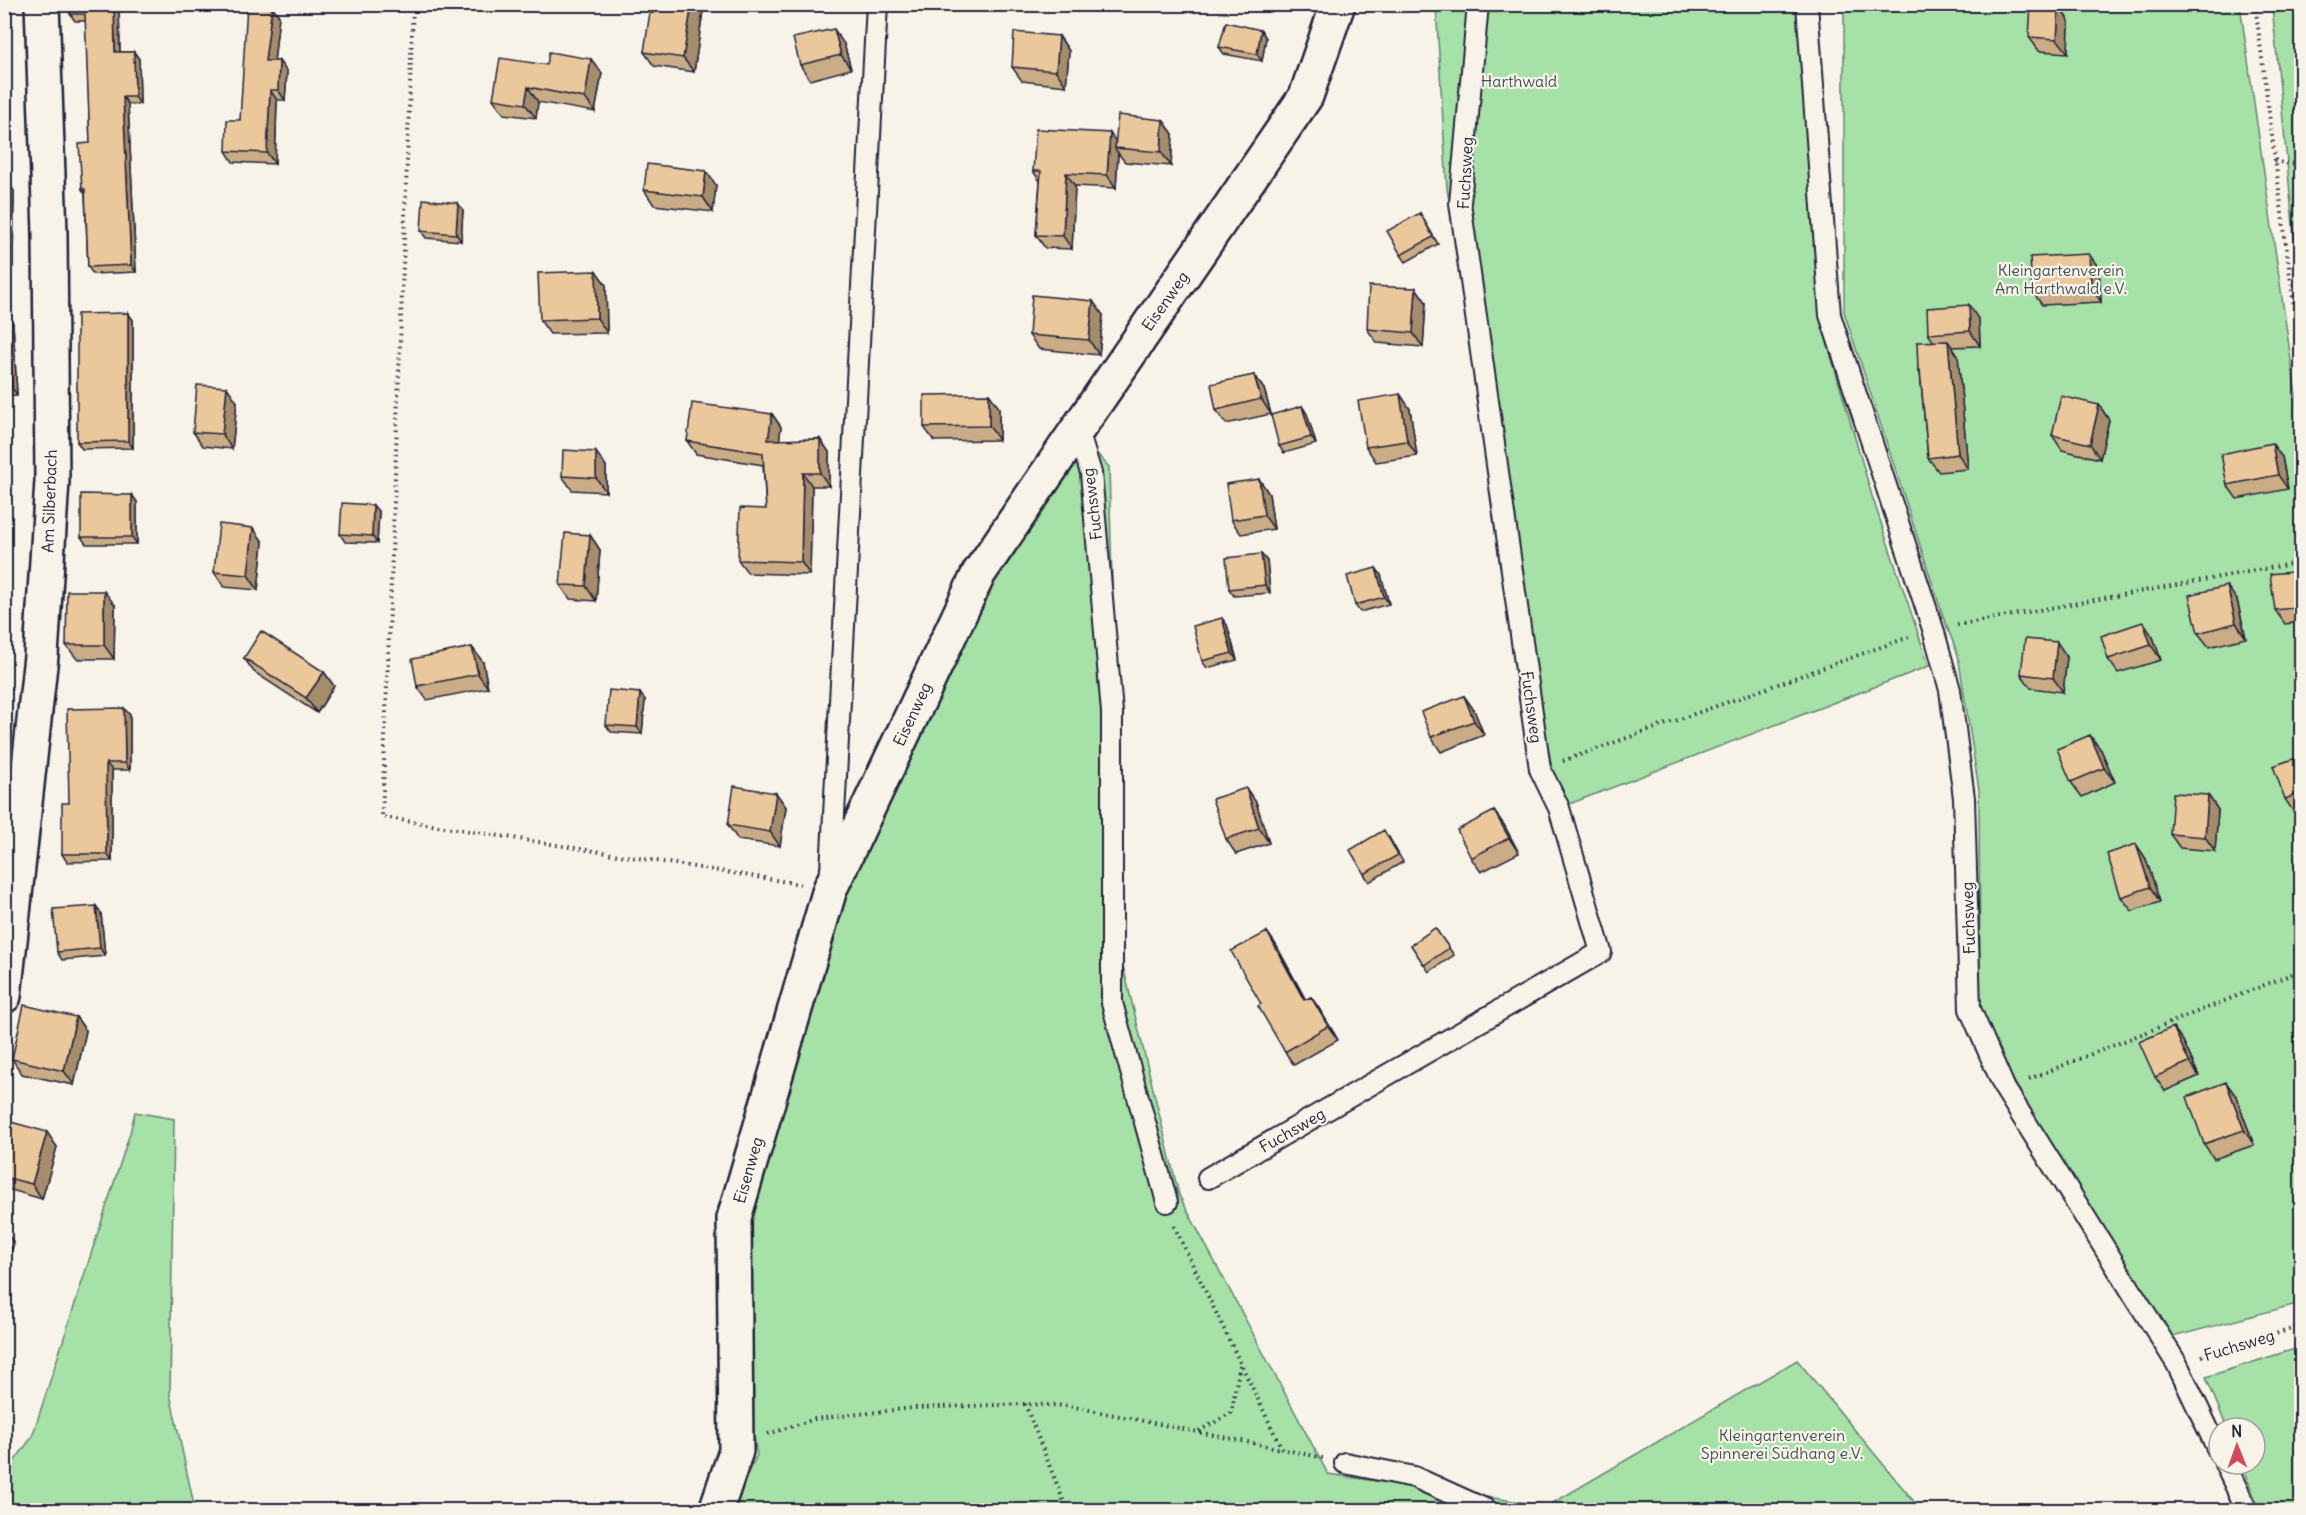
<svg xmlns="http://www.w3.org/2000/svg" width="2306" height="1515" viewBox="0 0 2306 1515" font-family="Delius,sans-serif">
  <rect width="100%" height="100%" fill="#f7f3e8"/>
  <filter id="ink" filterUnits="userSpaceOnUse"><feTurbulence type="fractalNoise" baseFrequency=".0167" numOctaves="2"/><feDisplacementMap in="SourceGraphic" scale="12" xChannelSelector="R" yChannelSelector="G"/><feConvolveMatrix kernelMatrix="1 2 1 2 8 2 1 2 1" color-interpolation-filters="sRGB"/></filter>
  <g filter="url(#ink)">
    <path fill="#a6e1a8" stroke="#648272" stroke-width="1.5" d="M 1436,5 L 1809,5 L 1801,58 L 1820,318 L 1872,496 L 1929,666 L 1559,808 L 1447,189 Z
      M 1844,5 L 2240,5 L 2302,437 L 2301,1303 L 2169,1338 L 2007,1070 L 1980,1006 L 1979,790 L 1958,655 L 1944,619 L 1844,312 Z
      M 2272,5 L 2301,5 L 2301,309 Z
      M 1081,436 L 1109,467 L 1122,962 L 1179,1195 L 1328,1474 L 1548,1506 L 1797,1360 L 1921,1510 L 728,1510 L 757,1455 L 749,1404 L 746,1210 L 837,899 L 956,641 Z
      M 135,1112 L 174,1119 L 170,1394 L 195,1510 L 5,1510 L 5,1474 L 32,1437 L 130,1133 Z
      M 2301,1347 L 2301,1510 L 2260,1510 L 2241,1464 L 2255,1464 L 2255,1428 L 2227,1428 L 2206,1377 Z"/>
    <g fill="none" stroke-linecap="round" stroke-linejoin="round">
      <defs>
        <path id="service" d="M 1807,4 L 1830,315 L 1933,629 L 1950,690 L 1964,798 L 1970,1009 L 2005,1089 L 2177,1364 L 2219,1452
          M 1077,428 L 1091,473 L 1112,712 L 1112,1003 L 1167,1202
          M 831,871 L 877,4
          M 1208,1178 L 1601,952 L 1559,808 L 1540,769 L 1460,203 L 1478,4
          M 1345,1463 L 1414,1477 L 1487,1510
          M 2225,1464 L 2247,1510"/>
        <path id="minor" d="M 4,996 L 41,656 L 52,481 L 50,233 L 42,4
          M 716,1510 L 736,1451 L 734,1218 L 830,889 L 979,573 L 1306,96 L 1338,4"/>
      </defs>
      <use href="#service" stroke="#22223b" stroke-width="24"/>
      <use href="#minor" stroke="#22223b" stroke-width="38"/>
      <path stroke="#22223b" stroke-width="4" stroke-dasharray="1.5 4.5" stroke-linecap="butt" d="M 413,4 L 382,817 L 800,884
        M 2255,4 L 2302,368
        M 2274,162 L 2302,164
        M 1957,625 L 2302,562
        M 1563,761 L 1909,637
        M 2029,1079 L 2302,970
        M 1174,1226 L 1282,1449 L 1323,1458
        M 2202,1356 L 2302,1326
        M 1025,1404 L 1067,1510
        M 1199,1431 L 1231,1413 L 1240,1365
        M 768,1434 L 815,1419 L 913,1408 L 1025,1404 L 1070,1406 L 1282,1449"/>
      <use href="#service" stroke="#f7f3e8" stroke-width="20"/>
      <use href="#minor" stroke="#f7f3e8" stroke-width="33"/>
    </g>
    <path fill="#caac86" stroke="#22223b" stroke-width="1.5" d="M 70,4 L 119,4 L 120,52 L 134,52 L 139,59 L 140,104 L 128,104 L 136,272 L 93,274 L 88,267 L 85,194 L 82,189 L 90,143 L 86,21 L 75,21 L 70,14 Z
      M 654,4 L 704,4 L 694,72 L 654,66 L 644,52 Z
      M 272,6 L 279,16 L 274,61 L 279,61 L 287,72 L 285,100 L 277,100 L 275,164 L 233,162 L 226,151 L 240,120 Z
      M 2059,6 L 2069,21 L 2068,53 L 2039,51 L 2029,37 Z
      M 1261,30 L 1266,38 L 1262,61 L 1224,54 L 1219,47 Z
      M 1059,36 L 1069,51 L 1066,86 L 1022,81 L 1012,67 Z
      M 844,44 L 851,69 L 810,80 L 800,65 Z
      M 547,65 L 602,73 L 595,112 L 538,102 L 536,118 L 504,114 L 493,99 Z
      M 1163,120 L 1173,134 L 1171,166 L 1125,162 L 1118,153 L 1116,188 L 1075,186 L 1072,249 L 1045,248 L 1036,235 L 1040,181 L 1033,171 L 1115,141 Z
      M 4,184 L 9,184 L 14,191 L 13,266 L 4,266 Z
      M 716,185 L 713,212 L 654,205 L 644,190 Z
      M 463,210 L 461,241 L 426,238 L 421,231 Z
      M 1420,213 L 1438,244 L 1406,262 L 1401,255 Z
      M 2099,268 L 2101,302 L 2042,305 L 2032,291 Z
      M 596,271 L 606,285 L 607,333 L 550,334 L 540,320 Z
      M 1416,288 L 1426,302 L 1423,347 L 1377,343 L 1367,329 Z
      M 128,313 L 133,320 L 133,448 L 82,449 L 77,442 Z
      M 1103,315 L 1099,355 L 1039,349 L 1029,335 Z
      M 4,316 L 13,323 L 17,395 L 4,396 Z
      M 1979,320 L 1980,346 L 1952,347 L 1958,356 L 1968,469 L 1939,472 L 1928,458 L 1920,373 L 1918,370 L 1934,342 L 1928,334 Z
      M 1254,375 L 1264,389 L 1271,414 L 1226,424 L 1216,410 Z
      M 989,394 L 999,408 L 999,440 L 934,441 L 924,427 Z
      M 1400,394 L 1410,409 L 1417,456 L 1376,462 L 1366,447 Z
      M 237,402 L 232,449 L 203,446 L 193,432 Z
      M 2099,405 L 2109,420 L 2100,459 L 2062,450 L 2052,435 Z
      M 1302,406 L 1307,414 L 1316,444 L 1284,453 L 1279,446 Z
      M 772,414 L 781,427 L 779,440 L 820,439 L 829,452 L 829,486 L 812,486 L 810,575 L 748,573 L 738,560 L 766,509 L 763,465 L 696,454 L 687,441 Z
      M 4,428 L 8,493 L 4,494 Z
      M 2282,457 L 2288,489 L 2237,499 L 2227,485 Z
      M 606,466 L 606,492 L 572,490 L 562,476 Z
      M 1259,479 L 1269,494 L 1274,529 L 1241,534 L 1231,520 Z
      M 132,495 L 137,502 L 137,544 L 86,544 L 81,537 Z
      M 379,512 L 377,543 L 345,542 L 340,534 Z
      M 253,528 L 263,542 L 258,590 L 224,587 L 214,572 Z
      M 590,535 L 600,550 L 596,601 L 570,599 L 560,585 Z
      M 1261,554 L 1267,561 L 1270,593 L 1234,596 L 1229,589 Z
      M 1376,568 L 1381,575 L 1389,604 L 1360,612 L 1355,605 Z
      M 2301,571 L 2301,622 L 2285,624 L 2275,610 Z
      M 2237,600 L 2246,638 L 2209,647 L 2198,633 Z
      M 115,605 L 114,659 L 77,659 L 66,645 Z
      M 1227,625 L 1237,660 L 1207,668 L 1202,661 Z
      M 2153,637 L 2161,660 L 2118,673 L 2108,659 Z
      M 2067,657 L 2063,692 L 2031,688 L 2021,674 Z
      M 244,658 L 324,672 L 334,686 L 317,713 L 254,672 Z
      M 483,662 L 488,688 L 427,700 L 417,686 Z
      M 1464,696 L 1474,710 L 1484,735 L 1441,752 L 1431,737 Z
      M 645,700 L 642,734 L 611,732 L 606,725 Z
      M 130,715 L 130,770 L 112,770 L 112,861 L 67,862 L 62,854 L 69,803 Z
      M 2101,750 L 2115,782 L 2082,797 L 2071,782 Z
      M 2301,760 L 2301,811 L 2295,814 L 2285,799 Z
      M 776,793 L 786,807 L 780,846 L 738,840 L 728,825 Z
      M 2208,795 L 2218,810 L 2215,851 L 2180,848 L 2170,834 Z
      M 1256,802 L 1269,843 L 1236,854 L 1226,839 Z
      M 1494,811 L 1504,825 L 1519,853 L 1481,872 L 1471,858 Z
      M 1389,837 L 1403,862 L 1369,882 L 1364,874 Z
      M 2136,844 L 2146,859 L 2160,902 L 2132,911 L 2121,897 Z
      M 96,906 L 101,913 L 105,956 L 62,960 L 57,952 Z
      M 1435,928 L 1454,955 L 1429,972 L 1411,945 Z
      M 1267,932 L 1276,945 L 1306,1000 L 1311,997 L 1320,1010 L 1338,1040 L 1294,1065 L 1285,1052 L 1261,1004 Z
      M 76,1017 L 86,1031 L 74,1085 L 22,1074 L 12,1059 Z
      M 2183,1041 L 2199,1076 L 2165,1091 L 2155,1077 Z
      M 2236,1096 L 2254,1145 L 2214,1159 L 2204,1144 Z
      M 4,1120 L 57,1147 L 42,1199 L 4,1188 Z"/>
    <path fill="#a48c6d" stroke="#22223b" stroke-width="1.5" d="M 114,4 L 119,4 L 120,60 L 115,52 Z
      M 692,4 L 704,4 L 694,72 L 683,58 Z
      M 272,6 L 279,16 L 273,71 L 265,61 Z
      M 2059,6 L 2069,21 L 2068,53 L 2057,39 Z
      M 834,29 L 844,44 L 851,69 L 841,55 Z
      M 1261,30 L 1266,38 L 1262,61 L 1257,54 Z
      M 1059,36 L 1069,51 L 1066,86 L 1056,71 Z
      M 134,52 L 139,59 L 140,104 L 135,97 Z
      M 591,59 L 602,73 L 595,112 L 585,98 Z
      M 279,61 L 287,72 L 285,100 L 278,90 Z
      M 528,87 L 538,102 L 536,118 L 525,104 Z
      M 270,90 L 277,100 L 275,164 L 267,153 Z
      M 123,97 L 128,104 L 136,272 L 131,265 Z
      M 1163,120 L 1173,134 L 1171,166 L 1161,152 Z
      M 1110,133 L 1119,146 L 1115,148 L 1118,153 L 1116,188 L 1107,175 Z
      M 706,171 L 716,185 L 713,212 L 703,197 Z
      M 1066,173 L 1075,186 L 1072,249 L 1063,236 Z
      M 9,184 L 14,191 L 13,266 L 8,258 Z
      M 458,203 L 463,210 L 461,241 L 456,234 Z
      M 2089,254 L 2099,268 L 2101,302 L 2091,287 Z
      M 596,271 L 606,285 L 607,333 L 597,318 Z
      M 1416,288 L 1426,302 L 1423,347 L 1413,333 Z
      M 1093,301 L 1103,315 L 1099,355 L 1089,340 Z
      M 1969,305 L 1979,320 L 1980,346 L 1970,331 Z
      M 128,313 L 133,320 L 133,448 L 128,441 Z
      M 8,316 L 13,323 L 17,395 L 12,388 Z
      M 1948,341 L 1958,356 L 1968,469 L 1958,454 Z
      M 1254,375 L 1264,389 L 1271,414 L 1261,399 Z
      M 227,387 L 237,402 L 232,449 L 222,434 Z
      M 989,394 L 999,408 L 999,440 L 989,426 Z
      M 1400,394 L 1410,409 L 1417,456 L 1407,441 Z
      M 2099,405 L 2109,420 L 2100,459 L 2090,444 Z
      M 1302,406 L 1307,414 L 1316,444 L 1311,437 Z
      M 772,414 L 781,427 L 778,453 L 768,440 Z
      M 4,428 L 8,493 L 4,488 Z
      M 820,439 L 829,452 L 829,486 L 820,473 Z
      M 2272,443 L 2282,457 L 2288,489 L 2278,475 Z
      M 596,452 L 606,466 L 606,492 L 596,478 Z
      M 803,473 L 812,486 L 810,575 L 801,562 Z
      M 1259,479 L 1269,494 L 1274,529 L 1264,515 Z
      M 132,495 L 137,502 L 137,544 L 132,537 Z
      M 373,505 L 379,512 L 377,543 L 372,536 Z
      M 253,528 L 263,542 L 258,590 L 248,575 Z
      M 590,535 L 600,550 L 596,601 L 586,586 Z
      M 1261,554 L 1267,561 L 1270,593 L 1265,585 Z
      M 1376,568 L 1381,575 L 1389,604 L 1384,597 Z
      M 2227,586 L 2237,600 L 2246,638 L 2236,623 Z
      M 104,591 L 115,605 L 114,659 L 104,645 Z
      M 1222,618 L 1227,625 L 1237,660 L 1232,653 Z
      M 2143,622 L 2153,637 L 2161,660 L 2151,645 Z
      M 2057,642 L 2067,657 L 2063,692 L 2053,678 Z
      M 472,647 L 483,662 L 488,688 L 478,674 Z
      M 324,672 L 334,686 L 317,713 L 306,698 Z
      M 640,693 L 645,700 L 642,734 L 637,727 Z
      M 1464,696 L 1474,710 L 1484,735 L 1474,721 Z
      M 124,708 L 130,715 L 130,770 L 125,763 Z
      M 2090,735 L 2101,750 L 2115,782 L 2104,768 Z
      M 106,763 L 112,770 L 112,861 L 107,854 Z
      M 1246,788 L 1256,802 L 1269,843 L 1259,828 Z
      M 776,793 L 786,807 L 780,846 L 770,832 Z
      M 2208,795 L 2218,810 L 2215,851 L 2205,837 Z
      M 1494,811 L 1504,825 L 1519,853 L 1509,838 Z
      M 2136,844 L 2146,859 L 2160,902 L 2150,887 Z
      M 96,906 L 101,913 L 105,956 L 100,948 Z
      M 1267,932 L 1276,945 L 1313,1014 L 1304,1000 Z
      M 1311,997 L 1320,1010 L 1338,1040 L 1328,1026 Z
      M 76,1017 L 86,1031 L 74,1085 L 64,1071 Z
      M 2173,1027 L 2183,1041 L 2199,1076 L 2189,1062 Z
      M 2226,1082 L 2236,1096 L 2254,1145 L 2244,1130 Z
      M 47,1132 L 57,1147 L 42,1199 L 32,1184 Z
      M 4,1229 L 14,1243 L 4,1276 Z"/>
    <path fill="#ebc89c" stroke="#22223b" stroke-width="1.5" d="M 70,4 L 114,4 L 115,52 L 134,52 L 135,97 L 123,97 L 131,265 L 88,267 L 85,189 L 82,189 L 79,144 L 90,143 L 85,14 L 70,14 Z
      M 247,4 L 272,6 L 265,61 L 279,61 L 278,90 L 270,90 L 267,153 L 226,151 L 227,120 L 240,120 Z
      M 654,4 L 692,4 L 683,58 L 644,52 L 650,12 L 653,13 Z
      M 2031,5 L 2059,6 L 2057,39 L 2029,37 Z
      M 1226,22 L 1261,30 L 1257,54 L 1219,47 Z
      M 834,29 L 841,55 L 800,65 L 793,38 Z
      M 1014,32 L 1059,36 L 1056,71 L 1012,67 Z
      M 549,52 L 591,59 L 585,98 L 528,87 L 525,104 L 493,99 L 500,58 L 547,65 Z
      M 1118,115 L 1163,120 L 1161,152 L 1115,148 Z
      M 1036,129 L 1110,133 L 1107,175 L 1066,173 L 1063,236 L 1036,235 L 1041,171 L 1033,171 Z
      M 647,164 L 706,171 L 703,197 L 644,190 Z
      M 4,184 L 9,184 L 8,258 L 4,258 Z
      M 423,199 L 458,203 L 456,234 L 421,231 Z
      M 1420,213 L 1433,237 L 1401,255 L 1387,231 Z
      M 2089,254 L 2091,287 L 2032,291 L 2030,257 Z
      M 596,271 L 597,318 L 540,320 L 538,273 Z
      M 1369,286 L 1416,288 L 1413,333 L 1367,329 Z
      M 1032,295 L 1093,301 L 1089,340 L 1029,335 Z
      M 1969,305 L 1970,331 L 1928,334 L 1927,308 Z
      M 128,313 L 128,441 L 77,442 L 77,314 Z
      M 4,316 L 8,316 L 12,388 L 4,388 Z
      M 1948,341 L 1958,454 L 1928,458 L 1920,370 L 1918,370 L 1917,342 Z
      M 1254,375 L 1261,399 L 1216,410 L 1211,384 Z
      M 197,385 L 227,387 L 222,434 L 193,432 Z
      M 989,394 L 989,426 L 924,427 L 924,395 Z
      M 1400,394 L 1407,441 L 1366,447 L 1358,401 Z
      M 2061,396 L 2099,405 L 2090,444 L 2052,435 Z
      M 692,403 L 772,414 L 768,440 L 820,439 L 820,473 L 803,473 L 801,562 L 738,560 L 740,508 L 766,509 L 763,453 L 687,441 Z
      M 1302,406 L 1311,437 L 1279,446 L 1271,415 Z
      M 2272,443 L 2278,475 L 2227,485 L 2221,454 Z
      M 563,450 L 596,452 L 596,478 L 562,476 Z
      M 1259,479 L 1264,515 L 1231,520 L 1226,484 Z
      M 81,494 L 132,495 L 132,537 L 81,537 Z
      M 342,503 L 373,505 L 372,536 L 340,534 Z
      M 219,524 L 253,528 L 248,575 L 214,572 Z
      M 565,533 L 590,535 L 586,586 L 560,585 Z
      M 1261,554 L 1265,585 L 1229,589 L 1226,558 Z
      M 1376,568 L 1384,597 L 1355,605 L 1347,576 Z
      M 2301,571 L 2301,607 L 2275,610 L 2270,574 Z
      M 2227,586 L 2236,623 L 2198,633 L 2189,595 Z
      M 67,591 L 104,591 L 104,645 L 66,645 Z
      M 1222,618 L 1232,653 L 1202,661 L 1193,626 Z
      M 2143,622 L 2151,645 L 2108,659 L 2101,636 Z
      M 261,631 L 324,672 L 306,698 L 244,658 Z
      M 2025,639 L 2057,642 L 2053,678 L 2021,674 Z
      M 472,647 L 478,674 L 417,686 L 412,659 Z
      M 609,690 L 640,693 L 637,727 L 606,725 Z
      M 1464,696 L 1474,721 L 1431,737 L 1421,712 Z
      M 124,708 L 125,763 L 106,763 L 107,854 L 62,854 L 62,803 L 69,803 L 67,709 Z
      M 2090,735 L 2104,768 L 2071,782 L 2057,749 Z
      M 2299,757 L 2301,763 L 2301,793 L 2285,799 L 2273,766 Z
      M 734,786 L 776,793 L 770,832 L 728,825 Z
      M 1246,788 L 1259,828 L 1226,839 L 1212,799 Z
      M 2173,793 L 2208,795 L 2205,837 L 2170,834 Z
      M 1494,811 L 1509,838 L 1471,858 L 1457,830 Z
      M 1384,830 L 1398,855 L 1364,874 L 1350,850 Z
      M 2136,844 L 2150,887 L 2121,897 L 2107,854 Z
      M 96,906 L 100,948 L 57,952 L 53,909 Z
      M 1435,928 L 1449,948 L 1424,965 L 1411,945 Z
      M 1267,932 L 1304,1000 L 1311,997 L 1328,1026 L 1285,1052 L 1258,1006 L 1261,1004 L 1231,951 Z
      M 24,1005 L 76,1017 L 64,1071 L 12,1059 Z
      M 2173,1027 L 2189,1062 L 2155,1077 L 2139,1042 Z
      M 2226,1082 L 2244,1130 L 2204,1144 L 2187,1097 Z
      M 4,1120 L 47,1132 L 32,1184 L 4,1177 Z"/>
  </g>
  <g text-anchor="middle" dominant-baseline="central" stroke-width="4.5" stroke-linejoin="round" paint-order="stroke">
    <g font-size="16" fill="#435256" stroke="#f7f3e8">
      <text x="1519" y="81">Harthwald</text>
      <text x="2061" y="270">Kleingartenverein<tspan x="2061" dy="18">Am Harthwald e.V.</tspan></text>
      <text x="1782" y="1435">Kleingartenverein<tspan x="1782" dy="18">Spinnerei Südhang e.V.</tspan></text>
    </g>
    <g font-size="16" fill="#22223b" stroke="#f7f3e8">
      <text transform="translate(1465 173) rotate(-87)">Fuchsweg</text>
      <text transform="translate(1165 301) rotate(-55)">Eisenweg</text>
      <text transform="translate(49 501) rotate(-88)">Am Silberbach</text>
      <text transform="translate(1092 504) rotate(-97)">Fuchsweg</text>
      <text transform="translate(1532 707) rotate(82)">Fuchsweg</text>
      <text transform="translate(912 714) rotate(-65)">Eisenweg</text>
      <text transform="translate(1968 918) rotate(-92)">Fuchsweg</text>
      <text transform="translate(1292 1130) rotate(-30)">Fuchsweg</text>
      <text transform="translate(748 1170) rotate(-74)">Eisenweg</text>
      <text transform="translate(2239 1345) rotate(-17)">Fuchsweg</text>
    </g>
  </g>
  <rect width="2306" height="1515" fill="none" stroke="#f7f3e8" stroke-width="24"/>
  <rect x="12" y="12" width="2282" height="1491" fill="none" stroke="#22223b" stroke-width="2" filter="url(#ink)"/>
  <g transform="translate(2237 1446) rotate(359)"><circle r="28" fill="#f7f3e8" stroke="#a29fa3" stroke-width="1.5"/>
  <path d="M0-4.5L10 22L0 15L-10 22Z" fill="#d1495b"/>
  <text y="-9" font-size="16" font-weight="bold" text-anchor="middle" fill="#22223b">N</text>
  </g>
</svg>
